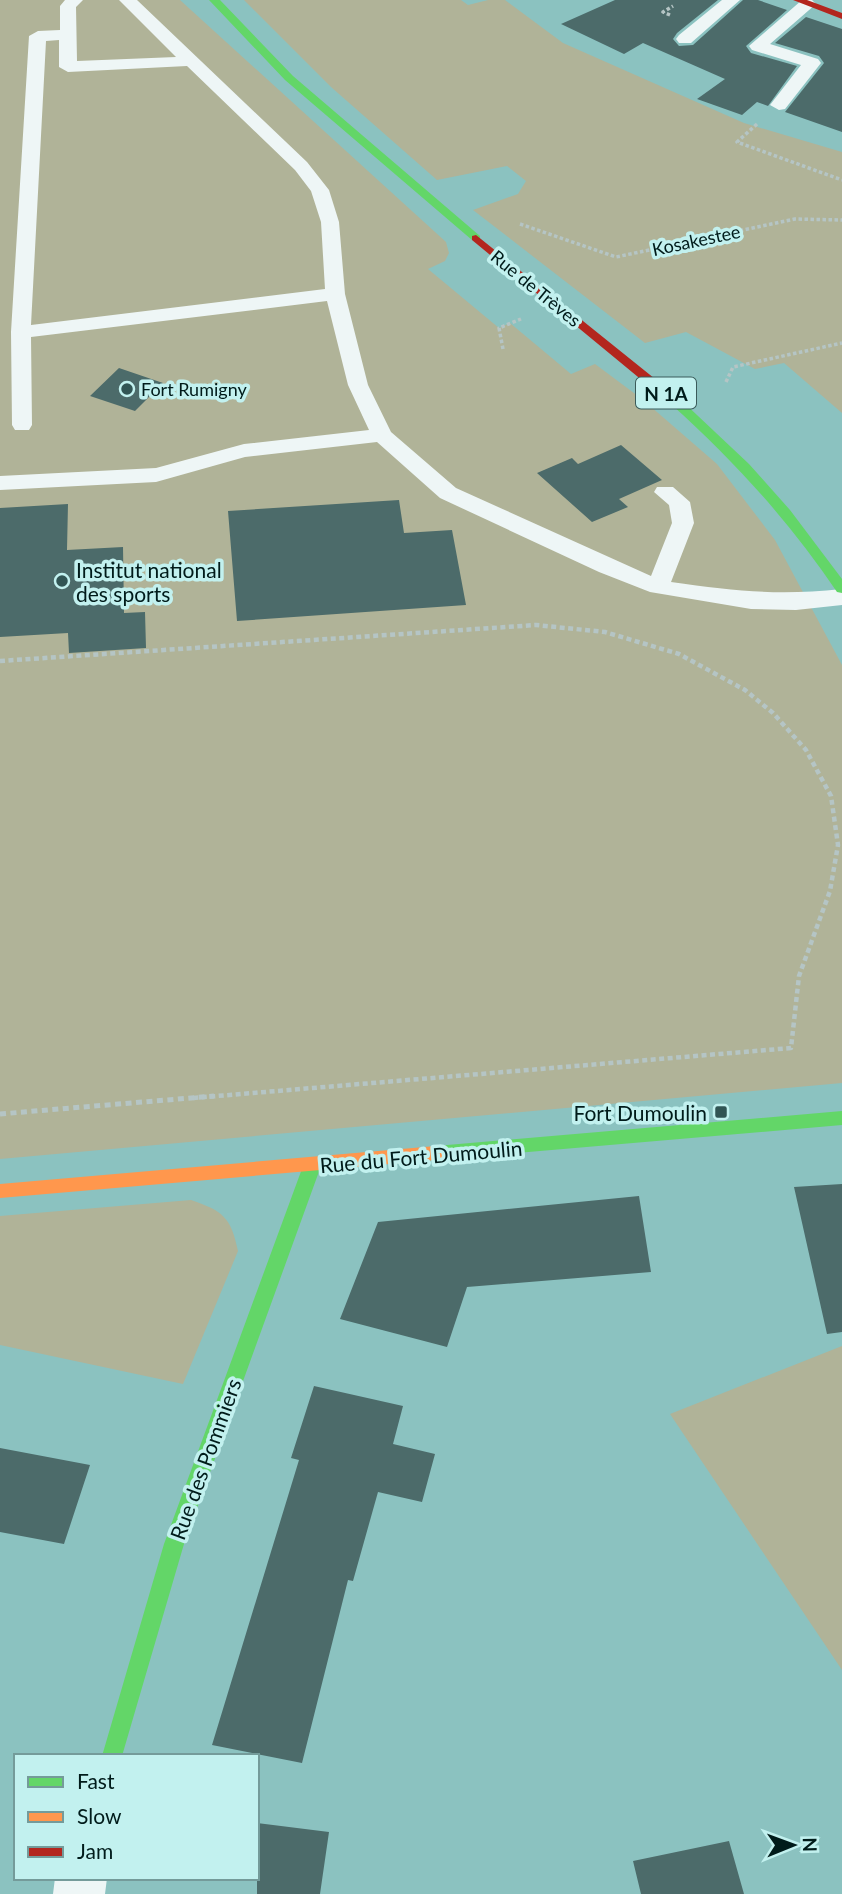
<svg xmlns="http://www.w3.org/2000/svg" width="842" height="1894" viewBox="0 0 842 1894" font-family="Lato,sans-serif">
  <rect width="100%" height="100%" fill="#8bc2c0"/>
  <path fill="#b0b398" d="M 0,0 L 180,0 L 446,242 L 449,253 L 445,261 L 428,269 L 499,328 L 510,323 L 571,374 L 595,364 L 642,399 L 717,464 L 775,540 L 842,665 L 842,1083 L 0,1159 Z
    M 244,0 L 461,0 L 468,5 L 488,0 L 505,0 L 563,43 L 744,123 L 842,152 L 842,413 L 784,363 L 755,369 L 686,332 L 645,343 L 473,210 L 518,194 L 526,181 L 507,166 L 437,180 L 331,87 Z
    M 191,1200 C 223,1211 231,1217 238,1251 L 183,1384 L 0,1345 L 0,1216 Z
    M 842,1346 L 842,1670 L 670,1414 Z"/>
  <path fill="#4c6b6a" d="M 615,0 L 718,0 L 677,33 L 673,39 L 679,46 L 693,45 L 743,0 L 758,0 L 787,10 L 746,46 L 751,53 L 797,66 L 768,106 L 757,102 L 742,115 L 697,99 L 725,79 L 643,43 L 624,54 L 561,24 Z
    M 806,17 L 842,29 L 842,132 L 785,112 L 824,63 L 819,56 L 775,43 Z
    M 119,368 L 163,383 L 135,411 L 90,396 Z
    M 621,445 L 662,480 L 619,499 L 628,507 L 592,522 L 537,473 L 572,458 L 578,464 Z
    M 399,500 L 404,533 L 452,530 L 466,605 L 237,621 L 228,511 Z
    M 68,504 L 67,550 L 123,547 L 124,613 L 145,612 L 146,648 L 69,653 L 68,633 L 0,637 L 0,508 Z
    M 842,1184 L 842,1332 L 827,1334 L 794,1187 Z
    M 639,1196 L 651,1272 L 467,1287 L 447,1347 L 340,1319 L 378,1222 Z
    M 314,1386 L 403,1406 L 393,1444 L 435,1454 L 422,1502 L 378,1492 L 353,1581 L 348,1580 L 302,1763 L 212,1745 L 299,1460 L 291,1458 Z
    M 0,1448 L 90,1465 L 64,1544 L 0,1532 Z
    M 257,1823 L 329,1832 L 320,1894 L 257,1894 Z
    M 729,1841 L 744,1894 L 641,1894 L 633,1861 Z"/>
  <g fill="none" stroke-linecap="round" stroke-linejoin="round">
    <path stroke="#b5c5c5" stroke-width="3.5" stroke-dasharray="3.5 2.5" stroke-linecap="butt" d="M 670,15 L 663,12 L 673,6
      M 757,124 L 737,142 L 842,180
      M 520,224 L 616,257 L 795,219 L 842,220
      M 503,349 L 499,328 L 521,319
      M 726,382 L 733,367 L 842,343"/>
    <path stroke="#b5c5c5" stroke-width="4.5" stroke-dasharray="5 3.5" stroke-linecap="butt" d="M 0,661 L 536,625 L 605,632 L 679,654 L 745,690 L 773,713 L 806,750 L 831,796 L 838,845 L 830,891 L 799,976 L 791,1048 L 193,1098"/>
    <path stroke="#b5c5c5" stroke-width="5" stroke-dasharray="6 4.5" stroke-linecap="butt" d="M 0,1114 L 214,1096"/>
    <path fill="#eef6f6" fill-rule="evenodd" d="M 65,0 L 83,0 L 76,7 L 77,61 L 176,57 L 119,0 L 137,0 L 307,162 L 329,190 L 339,222 L 345,294 L 368,385 L 391,432 L 456,488 L 651,576 L 672,523 L 669,505 L 654,492 L 657,487 L 673,487 L 690,502 L 694,523 L 671,582 C 735,591 778,596 842,589 L 842,605 L 796,610 L 751,609 L 650,592 L 599,572 L 440,498 L 377,442 L 245,457 L 156,482 L 0,490 L 0,476 L 156,468 L 244,444 L 369,430 L 348,385 L 327,301 L 31,337 L 32,425 L 29,430 L 15,430 L 12,425 L 11,332 L 29,36 L 38,31 L 60,30 L 60,6 ZM 59,40 L 59,67 L 68,72 L 187,66 L 295,170 L 311,191 L 321,222 L 325,289 L 31,325 L 46,41 Z
      M 722,0 L 740,0 L 691,43 L 679,43 L 676,39 L 679,35 Z
      M 802,0 L 812,0 L 816,4 L 770,44 L 818,59 L 821,63 L 785,109 L 779,110 L 770,105 L 801,65 L 752,50 L 749,46 Z"/>
    <path fill="#eef6f6" fill-rule="evenodd" d="M 55,1878 L 107,1878 L 105,1894 L 53,1894 Z"/>
    <path fill="#63d668" fill-rule="evenodd" d="M 209,0 L 220,0 L 293,76 L 480,236 L 480,240 L 472,240 L 285,80 Z
      M 676,398 L 680,399 L 749,464 L 790,510 L 842,579 L 842,593 L 837,592 C 790,522 734,461 672,405 L 672,399 Z
      M 842,1111 L 842,1125 L 436,1160 L 430,1158 L 428,1153 L 430,1148 L 436,1146 Z
      M 312,1159 L 318,1161 L 321,1166 L 184,1544 L 122,1756 L 102,1756 L 164,1544 L 303,1166 L 306,1161 Z"/>
    <path fill="#ff974d" fill-rule="evenodd" d="M 436,1146 L 442,1148 L 444,1153 L 442,1158 L 436,1160 L 0,1198 L 0,1184 Z"/>
    <path fill="#b3261e" fill-rule="evenodd" d="M 793,0 L 807,0 L 842,13 L 842,19 Z
      M 476,235 L 680,399 L 680,405 L 672,405 L 472,240 L 472,236 Z"/>
  </g>
  <g fill="#315554" stroke="#c2f1ef" stroke-width="2.5">
    <circle cx="127" cy="389" r="7"/>
    <circle cx="62" cy="581" r="7"/>
    <rect x="714" y="1105" width="14" height="14" rx="3.5"/>
  </g>
  <g text-anchor="middle" dominant-baseline="central" stroke-width="7" stroke-linejoin="round" paint-order="stroke">
    <g font-size="18" fill="#001b1a" stroke="#c2f1ef">
      <text transform="translate(696 240) rotate(-12)">Kosakestee</text>
      <text transform="translate(536 288) rotate(39)">Rue de Trèves</text>
    </g>
    <g font-size="18" fill="#001b1a" stroke="#c2f1ef" text-anchor="start">
      <text x="141" y="389">Fort Rumigny</text>
    </g>
    <rect fill="#c2f1ef" stroke="#3a5b5a" stroke-width="2" x="636" y="377.5" width="60" height="31" rx="5"/>
    <g font-size="19" font-weight="bold" fill="#001b1a">
      <text x="666" y="393">N 1A</text>
    </g>
    <g font-size="21" fill="#001b1a" stroke="#c2f1ef" text-anchor="start">
      <text x="76" y="569">Institut national<tspan x="76" dy="24">des sports</tspan></text>
      <text x="707" y="1112" text-anchor="end">Fort Dumoulin</text>
    </g>
    <g font-size="21" fill="#001b1a" stroke="#c2f1ef">
      <text transform="translate(421 1156) rotate(-5)">Rue du Fort Dumoulin</text>
      <text transform="translate(205 1459) rotate(-70)">Rue des Pommiers</text>
    </g>
  </g>
  <rect x="14" y="1754" width="245" height="126" fill="#c2f1ef" stroke="#749b9a" stroke-width="2"/>
  <rect x="28" y="1777" width="35" height="10" fill="#63d668" stroke="#749b9a" stroke-width="2"/>
  <text x="77" y="1789" font-size="21" fill="#001b1a">Fast</text>
  <rect x="28" y="1812" width="35" height="10" fill="#ff974d" stroke="#749b9a" stroke-width="2"/>
  <text x="77" y="1824" font-size="21" fill="#001b1a">Slow</text>
  <rect x="28" y="1847" width="35" height="10" fill="#b3261e" stroke="#749b9a" stroke-width="2"/>
  <text x="77" y="1859" font-size="21" fill="#001b1a">Jam</text>
  <g transform="translate(793 1845) rotate(89)" stroke="#c2f1ef" stroke-width="5" paint-order="stroke">
  <path d="M0-5L12 26L0 18L-12 26Z" fill="#001b1a"/>
  <text y="-10" font-size="19" font-weight="bold" text-anchor="middle" fill="#001b1a">N</text>
  </g>
</svg>
